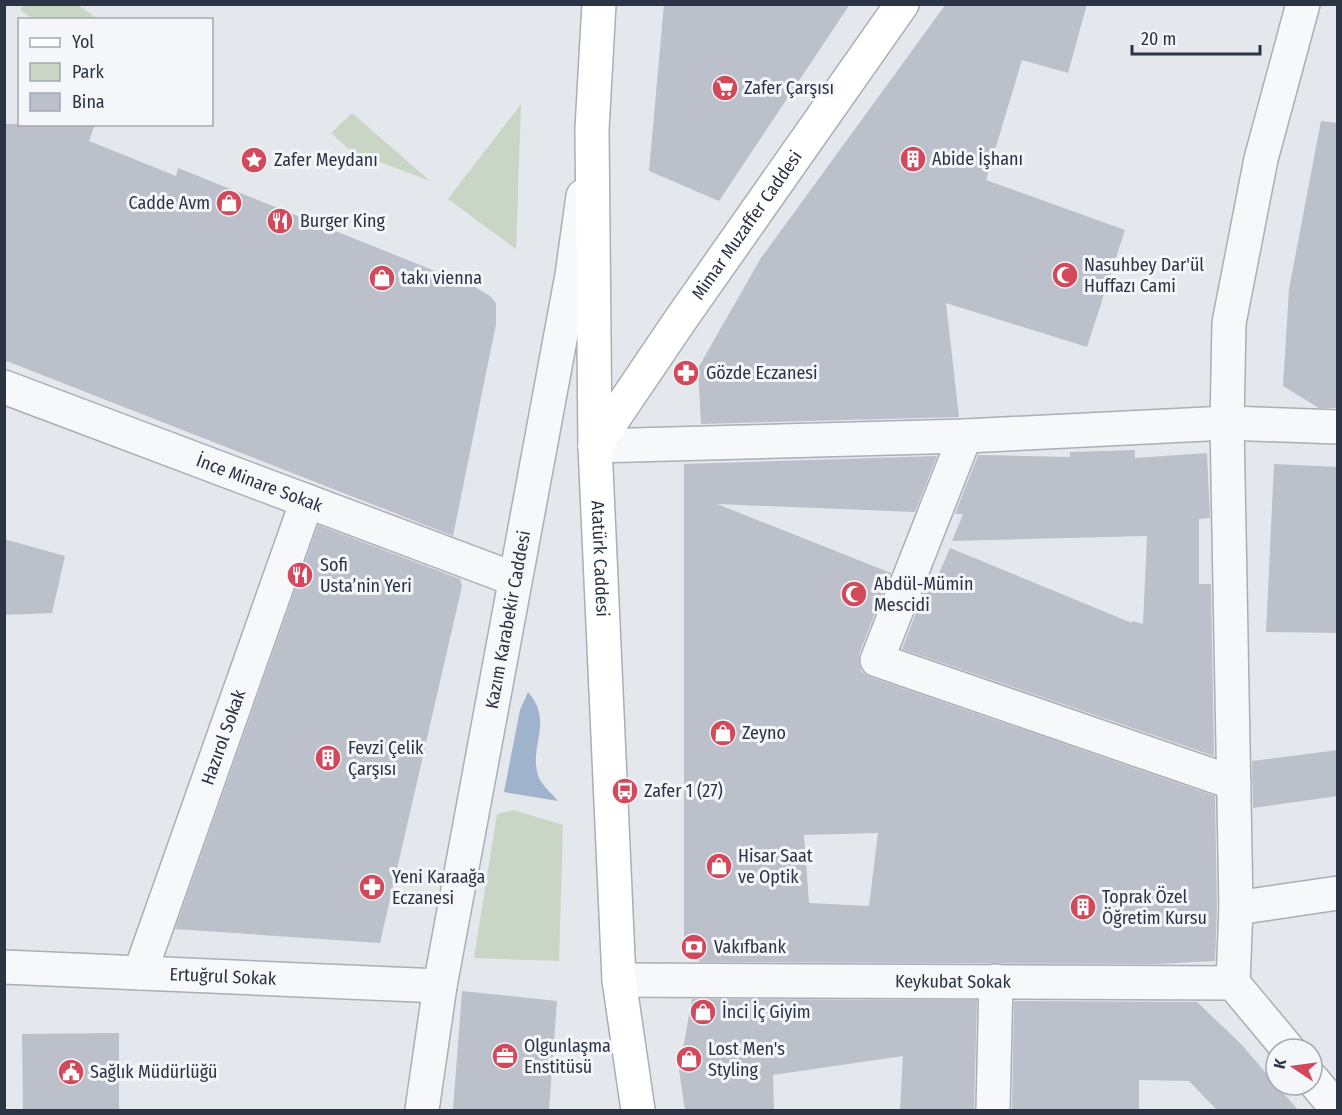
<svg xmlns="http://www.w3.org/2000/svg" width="1342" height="1115" viewBox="0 0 1342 1115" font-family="'Fira Sans Condensed',sans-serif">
  <rect width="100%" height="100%" fill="#e4e7ec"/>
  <path fill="#c9d6c5" d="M 23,5 L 78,5 L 98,19 L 34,19 L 20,10 Z
    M 521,104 L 516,249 L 448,199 Z
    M 352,113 L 430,181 L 351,151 L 331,133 Z
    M 513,810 L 563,825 L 559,961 L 474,958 L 497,814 Z"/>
  <path fill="#9fb4cc" d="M 528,692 C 555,723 527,747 539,778 C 543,786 552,794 558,801 L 504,792 L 520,710 Z"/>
  <path fill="#bbc0ca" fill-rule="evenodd" d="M 664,4 L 850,4 L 719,201 L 649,171 Z
    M 946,4 L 1087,4 L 1068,73 L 1022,60 L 986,180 L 1125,230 L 1087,347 L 946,303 L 959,417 L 701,424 L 698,368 L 761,258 Z
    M 1321,121 L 1338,123 L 1338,408 L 1319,408 L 1283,386 L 1289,289 Z
    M 4,124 L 95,124 L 89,141 L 176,176 L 178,168 L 475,287 L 490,296 L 496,303 L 496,324 L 453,536 L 4,360 Z
    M 1135,450 L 1135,458 L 1207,453 L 1210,518 L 1199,519 L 1199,584 L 1211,584 L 1214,756 L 902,649 L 926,587 L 932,590 L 950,548 L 1132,623 L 1132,621 L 1143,624 L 1147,536 L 952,541 L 963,514 L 955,514 L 978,455 L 1070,457 L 1070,452 Z
    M 937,456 L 915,512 L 717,504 L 891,573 L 859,654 L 859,664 L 862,672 L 870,677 L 1215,796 L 1217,908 L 1215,961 L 1157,964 L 699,962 L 701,954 L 684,953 L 684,464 ZM 878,833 L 869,906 L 809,903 L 804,835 Z
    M 1274,464 L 1338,467 L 1338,633 L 1266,632 Z
    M 318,525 L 460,579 L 462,586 L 380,943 L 175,929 Z
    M 4,539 L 65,556 L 52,613 L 4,615 Z
    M 1338,750 L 1338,796 L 1253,808 L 1252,761 Z
    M 462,991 L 557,1001 L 549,1110 L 453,1110 Z
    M 692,999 L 977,1000 L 974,1110 L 900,1110 L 903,1056 L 773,1075 L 774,1110 L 685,1110 L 679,1070 Z
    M 1014,1001 L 1197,1002 L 1241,1044 L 1298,1110 L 1217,1110 L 1189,1081 L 1139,1080 L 1139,1110 L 1012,1110 Z
    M 119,1033 L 119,1110 L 23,1110 L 22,1034 Z"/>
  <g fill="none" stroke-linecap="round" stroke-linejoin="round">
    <defs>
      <g id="street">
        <path id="s1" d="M 4,387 L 514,579"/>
        <path d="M 965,436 L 877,660 L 1234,783"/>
        <path d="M 595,446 L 965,436 L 1227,423 L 1338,427"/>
        <path d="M 1236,908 L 1338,893"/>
        <path id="s2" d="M 4,967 L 440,986"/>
        <path id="s3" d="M 140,973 L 307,501"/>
        <path id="s4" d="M 619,980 L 1233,983 L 1288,1049"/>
        <path d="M 1233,983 L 1236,908 L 1227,423 L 1229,323 L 1261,159 L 1303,4"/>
        <path d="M 1312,1079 L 1338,1110"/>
        <path id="s5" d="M 422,1110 L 440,986 L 572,275 L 583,196"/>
        <path d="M 993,1110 L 996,981"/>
      </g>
      <g id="secondary">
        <path id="s6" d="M 599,4 L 592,129 L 595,446 L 619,980 L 638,1110"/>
        <path id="s7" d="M 595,446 L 681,319 L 902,4"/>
      </g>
    </defs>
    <use href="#street" stroke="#a9aeb7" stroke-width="36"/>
    <use href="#secondary" stroke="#a9aeb7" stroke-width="36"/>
    <use href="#street" stroke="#f7f8fa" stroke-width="33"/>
    <use href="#secondary" stroke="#fff" stroke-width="33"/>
  </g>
  <defs>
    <symbol id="supermarket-disc" viewBox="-11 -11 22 22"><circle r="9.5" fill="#d1495b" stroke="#f4f6f9"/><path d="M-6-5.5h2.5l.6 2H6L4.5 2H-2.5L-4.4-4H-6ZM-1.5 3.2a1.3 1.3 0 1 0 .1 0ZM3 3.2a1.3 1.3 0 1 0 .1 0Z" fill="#fff"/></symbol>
    <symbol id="building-disc" viewBox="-11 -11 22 22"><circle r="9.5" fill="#d1495b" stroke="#f4f6f9"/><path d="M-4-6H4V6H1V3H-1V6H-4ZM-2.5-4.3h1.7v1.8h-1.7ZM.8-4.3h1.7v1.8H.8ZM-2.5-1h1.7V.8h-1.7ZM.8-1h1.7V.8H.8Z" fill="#fff"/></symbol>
    <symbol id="sight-disc" viewBox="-11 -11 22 22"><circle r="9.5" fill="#d1495b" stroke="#f4f6f9"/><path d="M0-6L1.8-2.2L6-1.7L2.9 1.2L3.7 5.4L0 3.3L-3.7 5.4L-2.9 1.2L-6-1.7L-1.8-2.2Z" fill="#fff"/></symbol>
    <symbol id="shop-disc" viewBox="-11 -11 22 22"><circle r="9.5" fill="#d1495b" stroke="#f4f6f9"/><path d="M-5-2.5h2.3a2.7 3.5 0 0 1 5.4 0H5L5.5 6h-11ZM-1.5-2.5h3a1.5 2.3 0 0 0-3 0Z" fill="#fff"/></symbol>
    <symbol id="restaurant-disc" viewBox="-11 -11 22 22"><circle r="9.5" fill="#d1495b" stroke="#f4f6f9"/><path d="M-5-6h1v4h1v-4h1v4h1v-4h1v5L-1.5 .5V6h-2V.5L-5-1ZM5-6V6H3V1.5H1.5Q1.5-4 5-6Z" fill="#fff"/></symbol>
    <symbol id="mosque-disc" viewBox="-11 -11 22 22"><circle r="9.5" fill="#d1495b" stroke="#f4f6f9"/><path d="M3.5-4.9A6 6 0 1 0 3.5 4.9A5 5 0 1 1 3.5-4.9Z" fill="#fff"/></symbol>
    <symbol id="pharmacy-disc" viewBox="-11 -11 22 22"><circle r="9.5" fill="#d1495b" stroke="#f4f6f9"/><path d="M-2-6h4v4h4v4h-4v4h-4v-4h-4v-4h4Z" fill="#fff"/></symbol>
    <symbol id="bus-disc" viewBox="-11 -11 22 22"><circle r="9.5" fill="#d1495b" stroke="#f4f6f9"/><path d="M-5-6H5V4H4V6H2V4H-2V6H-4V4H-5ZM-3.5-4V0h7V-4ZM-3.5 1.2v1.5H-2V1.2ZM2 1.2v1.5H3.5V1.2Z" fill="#fff"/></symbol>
    <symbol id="bank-disc" viewBox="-11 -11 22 22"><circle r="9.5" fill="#d1495b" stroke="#f4f6f9"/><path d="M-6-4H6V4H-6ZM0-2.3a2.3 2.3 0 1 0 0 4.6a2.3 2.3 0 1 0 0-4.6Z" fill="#fff"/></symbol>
    <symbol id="office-disc" viewBox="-11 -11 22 22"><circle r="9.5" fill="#d1495b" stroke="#f4f6f9"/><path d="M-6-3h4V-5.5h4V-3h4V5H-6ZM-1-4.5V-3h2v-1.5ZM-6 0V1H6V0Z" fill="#fff"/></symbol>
    <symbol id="civic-disc" viewBox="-11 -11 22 22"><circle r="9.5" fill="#d1495b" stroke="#f4f6f9"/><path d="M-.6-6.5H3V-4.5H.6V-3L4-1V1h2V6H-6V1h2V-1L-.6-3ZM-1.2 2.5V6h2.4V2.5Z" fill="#fff"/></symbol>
  </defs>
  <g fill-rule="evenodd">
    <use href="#supermarket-disc" x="710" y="73" width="30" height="30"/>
    <use href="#building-disc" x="898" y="144" width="30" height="30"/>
    <use href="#sight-disc" x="239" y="145" width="30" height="30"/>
    <use href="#shop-disc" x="214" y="188" width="30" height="30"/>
    <use href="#restaurant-disc" x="265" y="206" width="30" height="30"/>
    <use href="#mosque-disc" x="1050" y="260" width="30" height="30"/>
    <use href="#shop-disc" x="367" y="263" width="30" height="30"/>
    <use href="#pharmacy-disc" x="671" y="358" width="30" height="30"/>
    <use href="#restaurant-disc" x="285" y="560" width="30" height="30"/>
    <use href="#mosque-disc" x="839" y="579" width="30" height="30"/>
    <use href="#shop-disc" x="708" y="718" width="30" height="30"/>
    <use href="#building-disc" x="313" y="743" width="30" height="30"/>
    <use href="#bus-disc" x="610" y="776" width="30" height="30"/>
    <use href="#shop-disc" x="704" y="851" width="30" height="30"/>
    <use href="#pharmacy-disc" x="357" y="872" width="30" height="30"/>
    <use href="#building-disc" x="1068" y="892" width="30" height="30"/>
    <use href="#bank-disc" x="679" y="932" width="30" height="30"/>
    <use href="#shop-disc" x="688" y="997" width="30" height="30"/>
    <use href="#office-disc" x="490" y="1041" width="30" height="30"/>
    <use href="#shop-disc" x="674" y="1044" width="30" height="30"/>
    <use href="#civic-disc" x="56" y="1057" width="30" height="30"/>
  </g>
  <g text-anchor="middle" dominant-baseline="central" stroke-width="6" stroke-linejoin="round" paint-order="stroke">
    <g font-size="18" fill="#2b3445" stroke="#f4f6f9" text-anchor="start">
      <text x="744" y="88">Zafer Çarşısı</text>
      <text x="932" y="159">Abide İşhanı</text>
      <text x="274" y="160">Zafer Meydanı</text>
      <text x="210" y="203" text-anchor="end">Cadde Avm</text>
      <text x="300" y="221">Burger King</text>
      <text x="1084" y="265">Nasuhbey Dar'ül<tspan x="1084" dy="21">Huffazı Cami</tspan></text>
      <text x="401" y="278">takı vienna</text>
      <text x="706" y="373">Gözde Eczanesi</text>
      <text x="320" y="565">Sofi<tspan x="320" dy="21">Usta’nin Yeri</tspan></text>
      <text x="874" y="584">Abdül-Mümin<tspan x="874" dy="21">Mescidi</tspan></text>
      <text x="742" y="733">Zeyno</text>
      <text x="348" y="748">Fevzi Çelik<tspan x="348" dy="21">Çarşısı</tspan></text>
      <text x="644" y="791">Zafer 1 (27)</text>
      <text x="738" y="856">Hisar Saat<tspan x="738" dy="21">ve Optik</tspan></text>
      <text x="392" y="877">Yeni Karaağa<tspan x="392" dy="21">Eczanesi</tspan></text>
      <text x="1102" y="897">Toprak Özel<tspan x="1102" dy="21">Öğretim Kursu</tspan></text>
      <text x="714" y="947">Vakıfbank</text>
      <text x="722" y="1012">İnci İç Giyim</text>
      <text x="524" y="1046">Olgunlaşma<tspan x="524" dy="21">Enstitüsü</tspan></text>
      <text x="708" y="1049">Lost Men's<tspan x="708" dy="21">Styling</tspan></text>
      <text x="90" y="1072">Sağlık Müdürlüğü</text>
    </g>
    <g font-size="18" fill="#2b3445" stroke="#f4f6f9">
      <text stroke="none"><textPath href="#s7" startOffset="268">Mimar Muzaffer Caddesi</textPath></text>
      <text stroke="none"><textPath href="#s1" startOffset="273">İnce Minare Sokak</textPath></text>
      <text stroke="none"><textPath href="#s6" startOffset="555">Atatürk Caddesi</textPath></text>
      <text stroke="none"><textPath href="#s5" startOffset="498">Kazım Karabekir Caddesi</textPath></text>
      <text stroke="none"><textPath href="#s3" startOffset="250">Hazırol Sokak</textPath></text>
      <text stroke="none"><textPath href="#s2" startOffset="219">Ertuğrul Sokak</textPath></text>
      <text stroke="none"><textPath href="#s4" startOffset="334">Keykubat Sokak</textPath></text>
    </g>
  </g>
  <rect width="1342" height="1115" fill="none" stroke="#2b3445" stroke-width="12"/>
  <rect x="18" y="18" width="195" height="108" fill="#f4f6f9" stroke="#a4a8b1" stroke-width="1.5"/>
  <rect x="30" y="38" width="30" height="9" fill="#ffffff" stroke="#a4a8b1" stroke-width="1.5"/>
  <text x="72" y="48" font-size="18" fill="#2b3445">Yol</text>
  <rect x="30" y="63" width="30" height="18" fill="#c9d6c5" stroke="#a4a8b1" stroke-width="1.5"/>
  <text x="72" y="78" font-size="18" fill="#2b3445">Park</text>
  <rect x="30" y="93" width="30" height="18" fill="#bbc0ca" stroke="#a4a8b1" stroke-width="1.5"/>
  <text x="72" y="108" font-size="18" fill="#2b3445">Bina</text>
  <g transform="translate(1294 1067) rotate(283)"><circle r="28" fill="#f4f6f9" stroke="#a4a8b1" stroke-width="1.5"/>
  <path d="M0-4.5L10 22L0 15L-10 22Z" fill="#d1495b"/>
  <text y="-9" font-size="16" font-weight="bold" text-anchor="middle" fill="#2b3445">K</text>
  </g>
  <path d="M1132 45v9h128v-9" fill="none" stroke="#2b3445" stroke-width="3"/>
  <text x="1141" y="45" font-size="18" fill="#2b3445" stroke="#f4f6f9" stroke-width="4.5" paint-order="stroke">20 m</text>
</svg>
